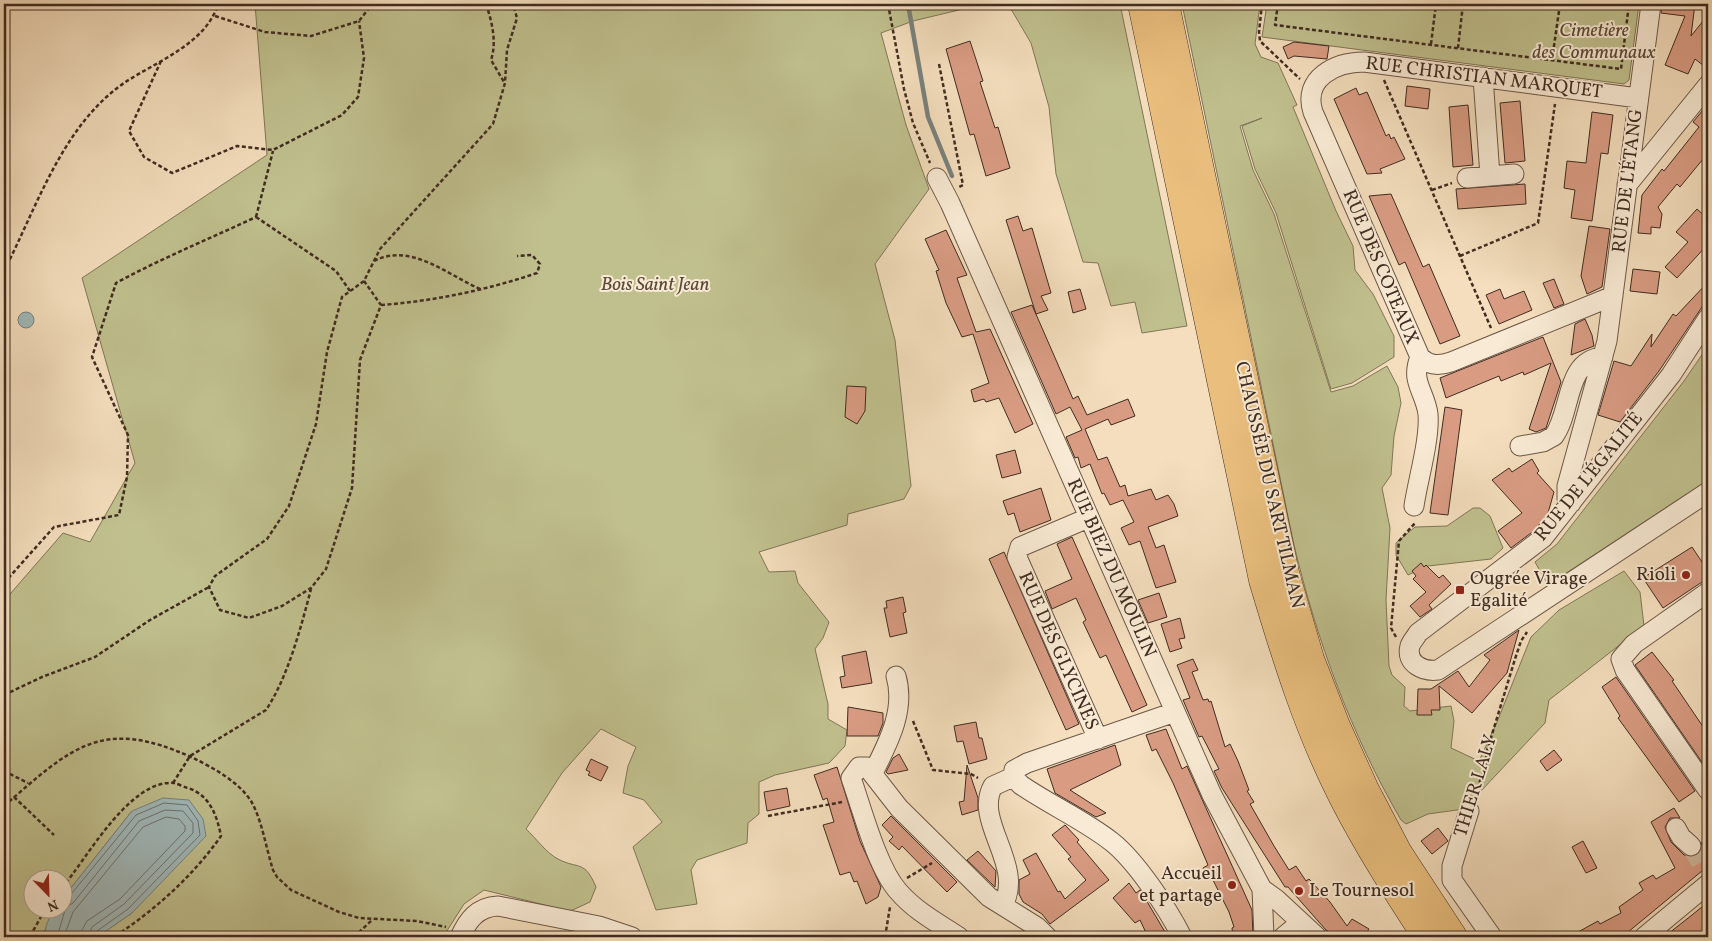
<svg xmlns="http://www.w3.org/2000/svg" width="1712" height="941" viewBox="0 0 1712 941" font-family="Vollkorn,serif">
  <rect width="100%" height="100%" fill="#f4debd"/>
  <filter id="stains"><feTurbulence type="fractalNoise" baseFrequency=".004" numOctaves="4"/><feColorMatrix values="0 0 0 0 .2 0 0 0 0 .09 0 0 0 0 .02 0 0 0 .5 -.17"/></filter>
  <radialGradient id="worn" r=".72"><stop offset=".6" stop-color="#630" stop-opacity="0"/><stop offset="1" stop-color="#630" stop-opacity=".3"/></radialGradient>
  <path fill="#c0c08e" stroke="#807658" d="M 255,4 L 984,4 L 913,21 L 881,33 L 906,125 L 929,189 L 875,264 L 895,340 L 911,486 L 904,499 L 848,514 L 847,525 L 759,552 L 769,572 L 795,571 L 798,583 L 829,622 L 823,638 L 815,649 L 828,704 L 828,719 L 847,730 L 845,746 L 829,763 L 775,775 L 759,782 L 759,814 L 748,823 L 747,843 L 697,860 L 691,870 L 697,904 L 656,910 L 633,847 L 662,822 L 644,800 L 623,793 L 628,766 L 636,747 L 601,729 L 562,773 L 526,829 C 536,838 546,853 558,859 C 579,870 584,859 596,887 L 590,902 L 566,913 L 553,907 L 484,890 L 464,904 L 443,937 L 97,937 L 132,913 L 132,811 L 63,898 L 62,878 L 32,878 L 32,908 L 55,909 L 44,932 L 46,937 L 4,937 L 4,601 L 63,533 L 90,542 L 135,463 L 82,278 L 267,155 Z
    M 1008,4 L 1120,4 L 1187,326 L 1142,333 L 1135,302 L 1111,306 L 1098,263 L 1083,262 L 1056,174 L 1049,107 L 1031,43 Z
    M 1182,4 L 1260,4 L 1255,44 L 1261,57 L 1278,63 L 1297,105 L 1293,107 L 1336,211 L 1353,246 L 1355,270 L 1373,294 L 1394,336 L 1394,357 L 1352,383 L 1331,389 L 1276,213 L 1255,169 L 1242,126 L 1262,118 L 1240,126 L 1253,170 L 1274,214 L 1331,392 L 1353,386 L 1387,366 L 1398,387 L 1401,403 L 1394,436 L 1391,475 L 1382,488 L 1390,528 L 1386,600 L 1389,666 L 1392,675 L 1405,687 L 1404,706 L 1410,711 L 1451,706 L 1454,721 L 1451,748 L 1479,761 L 1497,722 L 1531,637 L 1559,610 L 1624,571 L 1640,592 L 1644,626 L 1549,700 L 1545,723 L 1464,809 L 1428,814 L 1406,824 L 1401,820 C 1351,734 1317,641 1294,545 Z
    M 1267,4 L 1639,4 L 1629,80 L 1624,84 L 1262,37 Z
    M 1708,346 L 1708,480 L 1548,585 L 1535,562 L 1557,544 L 1684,381 Z
    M 1473,508 L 1480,508 L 1490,516 L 1503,548 L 1491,559 L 1428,566 L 1408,575 L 1396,555 L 1396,543 L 1415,527 L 1447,526 Z"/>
  <path fill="#a0b9bb" stroke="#7a817d" d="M18 320a8 8 0 1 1 16 0a8 8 0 1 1-16 0Z
    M 163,798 L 189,800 L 203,819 L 206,836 L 132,913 L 97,937 L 46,937 C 43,928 50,916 55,909 L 62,908 L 63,898 L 132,811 Z"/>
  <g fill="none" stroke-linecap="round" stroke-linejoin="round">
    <path stroke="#70726e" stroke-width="1" d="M 62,900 L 68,898 L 136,815 L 164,803 L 187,805 L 198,821 L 200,835 L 128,909 L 97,931 L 95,937
      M 57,937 L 66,907 L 73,903 L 139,821 L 165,810 L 183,811 L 193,823 L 193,833 L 124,904 L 92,927 L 88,937
      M 64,937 L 73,912 L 143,827 L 166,817 L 179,819 L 185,826 L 185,831 L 120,899 L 87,921 L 82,930 L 81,937"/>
    <path stroke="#7a817d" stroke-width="4.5" d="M 908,4 L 928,117 L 952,176"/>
  </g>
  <path fill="#d99c83" stroke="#402c21" d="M 1662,4 L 1695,4 L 1691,36 L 1708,15 L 1708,69 L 1695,59 L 1688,74 L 1665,65 L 1685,16 L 1661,13 Z
    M 970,41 L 983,81 L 980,82 L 995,128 L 998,127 L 1010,168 L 986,176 L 974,134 L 970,135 L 946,49 Z
    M 1294,42 L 1329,46 L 1327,59 L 1294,56 L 1288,59 L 1283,47 Z
    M 1407,86 L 1430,89 L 1428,109 L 1405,106 Z
    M 1356,88 L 1359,95 L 1367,92 L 1386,136 L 1389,134 L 1391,139 L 1394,137 L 1405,159 L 1380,169 L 1382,173 L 1367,174 L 1334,99 Z
    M 1520,101 L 1525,161 L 1505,163 L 1500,103 Z
    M 1708,104 L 1708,153 L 1680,187 L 1677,184 L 1658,207 L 1662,214 L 1660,228 L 1651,227 L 1651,234 L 1638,233 L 1642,195 L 1662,169 L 1664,171 L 1699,127 L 1693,122 Z
    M 1468,105 L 1473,165 L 1453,167 L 1449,107 Z
    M 1592,112 L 1613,115 L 1608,154 L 1601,153 L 1592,221 L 1571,218 L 1575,190 L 1564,188 L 1567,161 L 1586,163 Z
    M 1525,184 L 1526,204 L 1458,209 L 1456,189 Z
    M 1391,194 L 1423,267 L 1429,264 L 1460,336 L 1440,344 L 1405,262 L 1399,265 L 1369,196 Z
    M 1697,209 L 1708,219 L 1708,244 L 1677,278 L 1665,267 L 1688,242 L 1676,232 Z
    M 1018,216 L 1023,231 L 1032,228 L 1051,293 L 1041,296 L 1048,310 L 1036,314 L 1006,220 Z
    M 1589,226 L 1610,229 L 1602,287 L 1587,294 L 1581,276 Z
    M 946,230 L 967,275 L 957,278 L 976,332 L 990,329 L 1033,424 L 1015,433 L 999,398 L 986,402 L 984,399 L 974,402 L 971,390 L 989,383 L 973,334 L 962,337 L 946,303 L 936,271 L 939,270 L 925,239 Z
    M 1633,269 L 1660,272 L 1657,294 L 1630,291 Z
    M 1554,279 L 1564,304 L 1554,308 L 1543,283 Z
    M 1708,282 L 1708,298 L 1659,371 L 1620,422 L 1598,415 L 1614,361 L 1631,366 L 1652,334 L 1651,347 L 1673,314 L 1676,316 Z
    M 1080,289 L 1086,309 L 1073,313 L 1068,292 Z
    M 1500,289 L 1504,299 L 1524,291 L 1532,310 L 1499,324 L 1486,295 Z
    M 1032,305 L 1073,399 L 1078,396 L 1087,415 L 1128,399 L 1135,416 L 1111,425 L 1108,419 L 1085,429 L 1098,460 L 1107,457 L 1120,487 L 1125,485 L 1128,496 L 1151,489 L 1156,500 L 1168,495 L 1174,504 L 1178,516 L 1148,527 L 1156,548 L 1164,545 L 1176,582 L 1156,588 L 1140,541 L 1129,545 L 1121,528 L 1134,522 L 1123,500 L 1110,505 L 1104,493 L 1102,494 L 1090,464 L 1081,468 L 1078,457 L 1075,458 L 1066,437 L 1082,430 L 1070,407 L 1056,414 L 1011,312 Z
    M 1585,319 L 1592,335 L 1594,346 L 1571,355 L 1575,324 Z
    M 1543,337 L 1561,382 L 1546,428 L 1536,432 L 1529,429 L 1551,363 L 1524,375 L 1523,372 L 1501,381 L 1499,376 L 1446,398 L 1440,378 Z
    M 847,386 L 866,387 L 865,411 L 857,424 L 845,417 Z
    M 1445,407 L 1462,410 L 1448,515 L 1430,513 Z
    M 1015,450 L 1021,473 L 1002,478 L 996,455 Z
    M 1532,459 L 1539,471 L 1537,473 L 1554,492 L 1548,513 L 1535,530 L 1511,548 L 1498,531 L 1522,513 L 1492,480 L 1509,468 L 1512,472 Z
    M 1041,488 L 1051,520 L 1020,532 L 1014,513 L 1008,515 L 1003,501 Z
    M 1072,537 L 1147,705 L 1132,712 L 1106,655 L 1100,658 L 1083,622 L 1086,620 L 1076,598 L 1052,609 L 1045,591 L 1072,579 L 1057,544 Z
    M 1692,547 L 1708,571 L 1708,578 L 1663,608 L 1643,578 Z
    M 1004,552 L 1079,724 L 1066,730 L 989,559 Z
    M 1421,563 L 1424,567 L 1426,565 L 1439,578 L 1443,575 L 1451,584 L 1429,605 L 1432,609 L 1420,617 L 1410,606 L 1426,592 L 1413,579 L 1416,576 L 1412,571 Z
    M 1159,593 L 1167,617 L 1148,623 L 1138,600 Z
    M 903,597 L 906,612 L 903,613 L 907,633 L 890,637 L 884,608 L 887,608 L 886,601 Z
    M 1180,618 L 1185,638 L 1179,639 L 1182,648 L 1170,652 L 1161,624 Z
    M 1519,630 L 1507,673 L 1472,713 L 1439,686 L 1440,710 L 1431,710 L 1432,715 L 1417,715 L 1418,689 L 1431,689 L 1458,671 L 1469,687 L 1490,660 L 1484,655 Z
    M 866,651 L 872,683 L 842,688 L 840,677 L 845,676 L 842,656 Z
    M 1652,652 L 1674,680 L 1672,681 L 1708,734 L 1708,771 L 1635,665 Z
    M 1193,659 L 1198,670 L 1192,672 L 1203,700 L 1208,699 L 1209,702 L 1211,701 L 1225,747 L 1230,744 L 1238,761 L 1249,790 L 1247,791 L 1254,802 L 1250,804 L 1274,846 L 1289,870 L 1296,866 L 1306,881 L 1309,879 L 1330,902 L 1347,926 L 1352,919 L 1369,929 L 1363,937 L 1337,937 L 1326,930 L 1288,887 L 1285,887 L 1222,788 L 1214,771 L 1219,769 L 1202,736 L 1199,737 L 1183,700 L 1190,698 L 1177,665 Z
    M 1616,677 L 1695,791 L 1679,802 L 1618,718 L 1620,716 L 1602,687 Z
    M 848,707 L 883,713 L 883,723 L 878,736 L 847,736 Z
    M 976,722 L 979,738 L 982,738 L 987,759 L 969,764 L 963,741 L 957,742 L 954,726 Z
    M 1166,729 L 1182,769 L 1187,766 L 1252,910 L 1253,937 L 1233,937 L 1232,928 L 1234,927 L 1229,912 L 1212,878 L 1209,879 L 1203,868 L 1208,865 L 1173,783 L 1156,749 L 1152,751 L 1146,735 Z
    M 1115,745 L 1121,765 L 1070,790 L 1106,813 L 1096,817 L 1055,793 L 1047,769 Z
    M 1554,750 L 1562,760 L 1547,771 L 1540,761 Z
    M 899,754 L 908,770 L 888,774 L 886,772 L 893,758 Z
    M 591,759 L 608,767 L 601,781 L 588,775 L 590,772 L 586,770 Z
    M 967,765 L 978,798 L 978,810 L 962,815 L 959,802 L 964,801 Z
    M 837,767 L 860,841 L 881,887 L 878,897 L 866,904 L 857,881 L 854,882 L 850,872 L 840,875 L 823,825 L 834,822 L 827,798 L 823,800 L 814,775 Z
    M 787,788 L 790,806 L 767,811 L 764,792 Z
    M 1674,808 L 1680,818 L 1670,818 L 1665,827 L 1671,842 L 1684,855 L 1694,857 L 1700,853 L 1702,842 L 1708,837 L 1708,866 L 1622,937 L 1569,937 L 1598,921 L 1600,924 L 1621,913 L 1619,907 L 1643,890 L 1639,883 L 1653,875 L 1656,879 L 1675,868 L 1651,822 Z
    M 891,816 L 957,882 L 947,892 L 902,846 L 899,850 L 889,841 L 893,837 L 882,825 Z
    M 1065,825 L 1079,840 L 1077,842 L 1109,880 L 1050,924 L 1042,914 L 1023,902 L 1019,894 L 1019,880 L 1030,874 L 1023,860 L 1036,853 L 1058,892 L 1060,891 L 1065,899 L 1086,880 L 1068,859 L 1071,857 L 1052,835 Z
    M 1438,828 L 1448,841 L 1432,854 L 1421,841 Z
    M 1583,841 L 1597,868 L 1586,873 L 1572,847 Z
    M 978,851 L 996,871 L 995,887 L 967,860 Z
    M 1129,883 L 1136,893 L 1140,890 L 1142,893 L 1165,932 L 1155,937 L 1148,937 L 1140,920 L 1135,923 L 1113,898 Z
    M 1708,902 L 1708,937 L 1664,937 L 1692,915 Z"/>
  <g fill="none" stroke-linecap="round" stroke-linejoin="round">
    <path stroke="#d0ba9e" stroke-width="19" stroke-dasharray="19 9" stroke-linecap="butt" d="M 1691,846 L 1704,868"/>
    <defs>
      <path id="minor" d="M 1483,77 L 1490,176
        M 937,178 L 950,203 L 1212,795 L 1262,889 L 1276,899 L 1317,937
        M 1467,178 L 1514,174
        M 1627,185 L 1708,85
        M 1708,318 L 1671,375 L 1543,538 L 1418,633 C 1416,637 1411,642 1410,646 C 1405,664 1424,672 1438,670 L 1708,492
        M 1420,357 C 1429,366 1439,366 1451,362 L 1613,296
        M 1520,446 L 1543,442 L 1554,436 C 1572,411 1565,360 1603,357
        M 1571,503 L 1567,499 L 1567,486 L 1607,341 L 1651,4
        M 1414,506 C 1418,479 1430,440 1428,414 C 1425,391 1410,382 1420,357 L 1313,112 C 1302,78 1336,62 1364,62 L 1638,98
        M 1088,518 L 1020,547 L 1017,557 L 1098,739
        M 1708,592 L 1634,644 L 1621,659 L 1625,670 L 1708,790
        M 873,773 C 888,743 906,710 896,676
        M 1013,777 L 1021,785 C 1050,805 1084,820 1112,842 C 1136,861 1168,909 1182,937
        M 1013,777 L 1014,770 L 1027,763 L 1175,712
        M 1469,811 L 1452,866 L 1452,880 L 1492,937
        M 1676,828 L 1681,837 L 1691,846
        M 1262,889 L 1264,937
        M 1003,905 C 1025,865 973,821 993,786 L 1013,777
        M 460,937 C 468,920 477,907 498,906 L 599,926 L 632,937
        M 959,937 C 938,923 915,911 898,891 C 877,867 862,809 851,778 L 859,767 L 867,767 L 899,808 L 989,897 L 1037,927 L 1047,937
        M 1283,937 L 1300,923
        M 1644,937 L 1708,884"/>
      <path id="highway" d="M 1142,4 L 1263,580 C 1285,654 1308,729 1343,797 C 1368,846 1397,891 1427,937
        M 1165,4 L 1285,573 L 1310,659 L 1336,726 L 1365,790 L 1398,853 L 1453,937"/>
    </defs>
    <use href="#minor" stroke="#6d5848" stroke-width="21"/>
    <use href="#highway" stroke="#402c21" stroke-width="29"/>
    <path stroke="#402c21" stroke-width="2.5" stroke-dasharray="4 2.5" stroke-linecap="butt" d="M 486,4 C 492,22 497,42 491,60 L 504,82
      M 888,4 L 904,89 L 913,123 L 930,163
      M 1262,4 L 1259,32 L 1260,41 L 1300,79
      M 1278,4 L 1275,25 L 1621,69 L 1629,4
      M 215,16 L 265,32 L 311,36 L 359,21 L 369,8 L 367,4
      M 1431,44 L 1436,4
      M 1458,48 L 1463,4
      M 1552,60 L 1560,4
      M 161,61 L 129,131 L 144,157 L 172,173 L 237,146 L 273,150 L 342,115 L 358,97 L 364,58 L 359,21
      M 939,64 L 963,185 L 959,187
      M 1384,80 L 1491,328
      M 1432,190 L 1452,183
      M 256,217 L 336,271 L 350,291
      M 256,217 L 273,151
      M 1460,256 L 1538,223 L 1555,104
      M 374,261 C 410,242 448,275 480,289
      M 4,271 C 37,207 62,126 124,83 C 157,61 206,44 218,4
      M 364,281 L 381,305 L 360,360 L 352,488 L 326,569 L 311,588 L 282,606 L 249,618 L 220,610 L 209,587 L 215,576 L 267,539 L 289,506 L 316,424 L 327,352 L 342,297 L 364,281 L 380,249 L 493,124 L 505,83 L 507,50 L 517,18 L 513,4
      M 381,305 C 434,301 487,290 537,273 L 540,264 L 532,255 L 517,256
      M 4,583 L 54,527 L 119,515 L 127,477 L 128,435 L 92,357 L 116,283 C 162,258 209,239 256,217
      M 1396,637 L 1391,628 L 1399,541 L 1415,523
      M 4,695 L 42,677 L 95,657 L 150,620 L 209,587
      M 913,721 L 933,770 L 971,774 L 978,778
      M 4,771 L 28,783
      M 173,783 L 190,756 L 266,710 C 288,677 301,627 311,589
      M 1475,795 L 1487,762 L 1486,754 L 1515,659 L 1521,641 L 1527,632
      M 14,797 L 54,835
      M 4,806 C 72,747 102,716 193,758 C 212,767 239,782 251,801 C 262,820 266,848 273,870 L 277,877 L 291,890 L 339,912 L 359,918 L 417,921 L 446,927
      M 768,816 L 842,802
      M 907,878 L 932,863
      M 62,888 C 87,858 130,779 174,783 C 178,784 184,787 188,788 C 210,795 217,816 221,836 C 193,876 155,910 114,937
      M 33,937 L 33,931 L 46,908
      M 354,937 L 373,919
      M 736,937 L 737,936
      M 885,937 L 890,907"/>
    <use href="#minor" stroke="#f8ead4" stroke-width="19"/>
    <use href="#highway" stroke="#eabf7e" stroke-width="28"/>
  </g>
  <g fill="#8f2418" stroke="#f8ead4" stroke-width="2">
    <circle cx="1686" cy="575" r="5"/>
    <rect x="1455" y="585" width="10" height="10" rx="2.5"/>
    <circle cx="1232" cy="885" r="5"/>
    <circle cx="1299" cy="891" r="5"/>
  </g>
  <g text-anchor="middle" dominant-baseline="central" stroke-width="4" stroke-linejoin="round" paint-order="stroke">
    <g font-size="19" font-style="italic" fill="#5a4a37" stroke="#f8ead4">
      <text x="1594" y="31">Cimetière<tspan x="1594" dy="22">des Communaux</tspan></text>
      <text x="655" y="285">Bois Saint Jean</text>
    </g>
    <g font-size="19" fill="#402c21" stroke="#f8ead4">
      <text transform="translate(1484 78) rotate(7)">RUE CHRISTIAN MARQUET</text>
      <text transform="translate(1628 181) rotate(-83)">RUE DE L'ÉTANG</text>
      <text transform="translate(1380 267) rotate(67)">RUE DES COTEAUX</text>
      <text transform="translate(1589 477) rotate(-51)">RUE DE L'ÉGALITÉ</text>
      <text transform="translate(1269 485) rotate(77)">CHAUSSÉE DU SART TILMAN</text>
      <text transform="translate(1111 568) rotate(66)">RUE BIEZ DU MOULIN</text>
      <text transform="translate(1058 651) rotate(66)">RUE DES GLYCINES</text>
      <text transform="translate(1476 786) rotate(-73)">THIER LALY</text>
    </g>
    <g font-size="19" fill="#402c21" stroke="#f8ead4" text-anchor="end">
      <text x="1676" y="575">Rioli</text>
      <text x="1470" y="579" text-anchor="start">Ougrée Virage<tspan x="1470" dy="22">Egalité</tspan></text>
      <text x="1222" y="874">Accueil<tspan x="1222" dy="22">et partage</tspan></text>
      <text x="1309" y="891" text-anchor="start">Le Tournesol</text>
    </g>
  </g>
  <rect width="1712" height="941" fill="none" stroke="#f4debd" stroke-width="20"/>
  <rect x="5" y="5" width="1702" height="931" fill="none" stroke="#402c21" stroke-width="2.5"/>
  <rect x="10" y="10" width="1692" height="921" fill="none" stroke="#402c21"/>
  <g transform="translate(48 894) rotate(157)"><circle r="24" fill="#f8ead4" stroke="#ae9e8c"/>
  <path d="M0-4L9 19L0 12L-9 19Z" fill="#8f2418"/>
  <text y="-8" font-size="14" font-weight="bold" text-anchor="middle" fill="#402c21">N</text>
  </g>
  <rect width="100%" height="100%" filter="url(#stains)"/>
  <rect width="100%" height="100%" fill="url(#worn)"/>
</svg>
